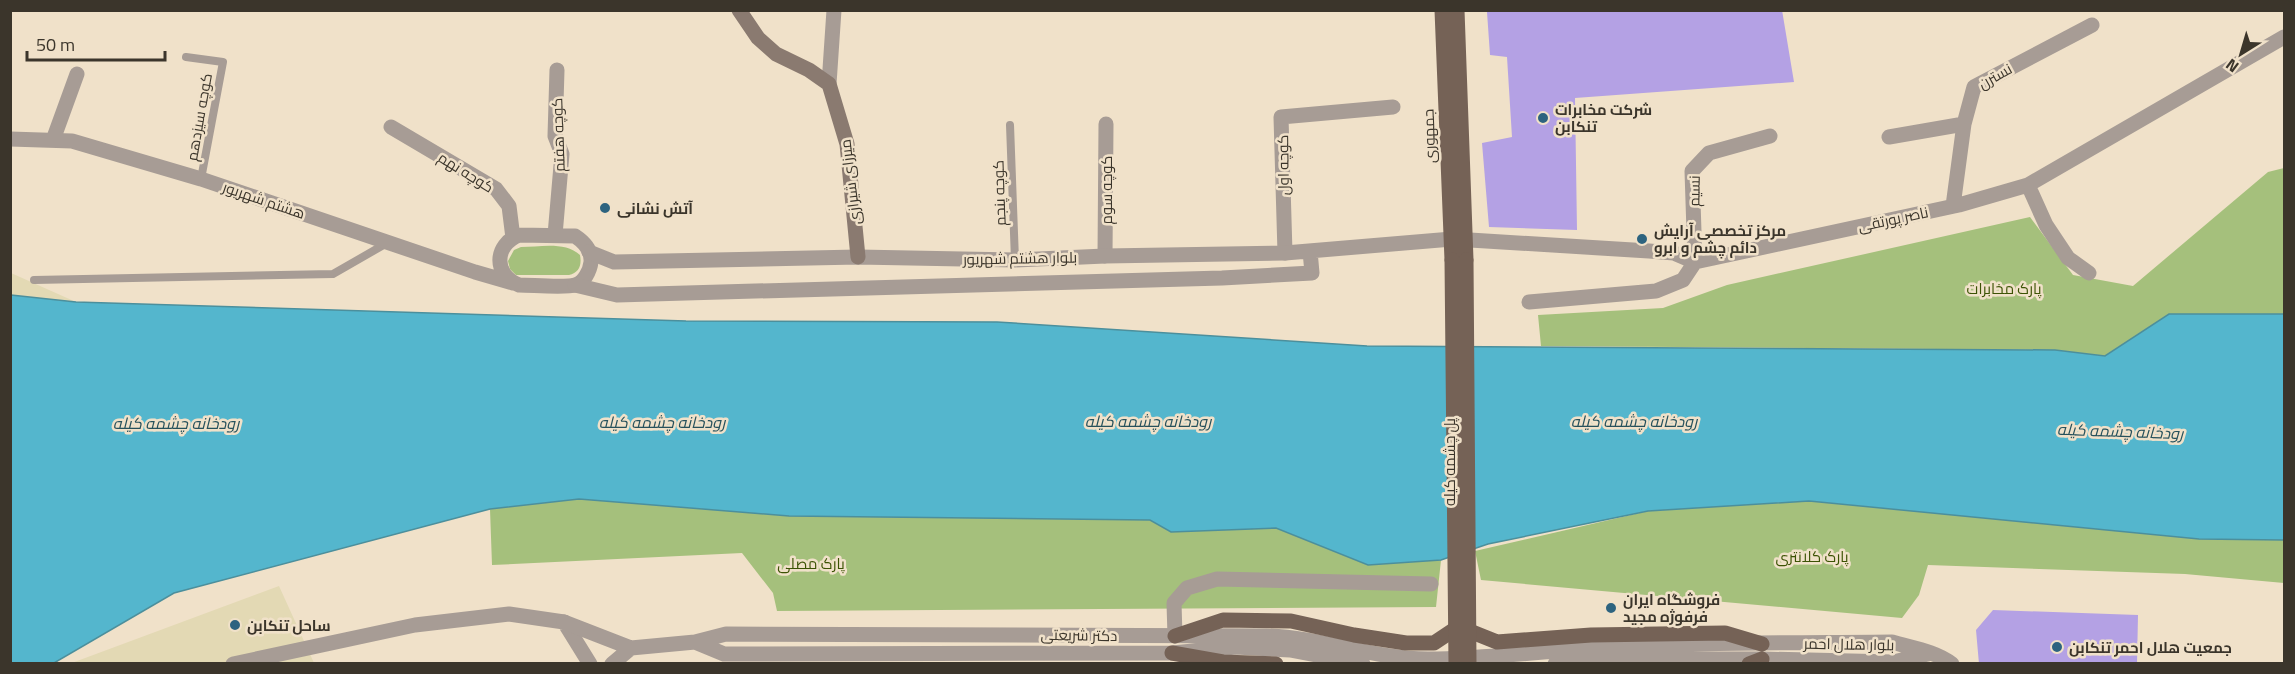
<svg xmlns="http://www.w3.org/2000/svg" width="2295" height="674" viewBox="0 0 2295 674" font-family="'Titillium Web',Cairo,sans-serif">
  <rect width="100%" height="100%" fill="#f0e1c9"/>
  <path fill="#a5c07c" d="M 2284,168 L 2284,314 L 2169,314 L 2105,356 L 2055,350 L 1541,346 L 1538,315 L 1663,308 L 1727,285 L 2030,217 L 2073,275 L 2133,286 L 2268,172 Z
    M 521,247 C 540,247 565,241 580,255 C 582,265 579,273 569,275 L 516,275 L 510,269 L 508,261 L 514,250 Z
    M 579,499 L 789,516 L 1150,520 L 1171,532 L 1276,528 L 1368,565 L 1441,560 L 1436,607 L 777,611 L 773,593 L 742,553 L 492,565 L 490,509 Z
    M 1809,501 L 2199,539 L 2284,540 L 2284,583 L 2185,574 L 1928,565 L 1919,595 L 1902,618 L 1481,580 L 1475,551 L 1648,511 Z"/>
  <path fill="#e3d9b4" d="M 11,273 L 76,302 L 11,295 Z
    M 279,586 L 314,663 L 69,664 Z"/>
  <path fill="#54b6cd" stroke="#4c8f9c" stroke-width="1.5" d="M 11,295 L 76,302 L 686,321 L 997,322 L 1367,346 L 2055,350 L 2105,356 L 2169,314 L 2284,314 L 2284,540 L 2199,539 L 1809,501 L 1648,511 L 1488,544 L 1441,560 L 1368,565 L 1276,528 L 1171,532 L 1150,520 L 789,516 L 579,499 L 490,509 L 174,593 L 54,663 L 11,664 Z"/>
  <path fill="#b4a1e4" d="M 1497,10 L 1782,10 L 1794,82 L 1575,98 L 1577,230 L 1489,227 L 1482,143 L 1512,137 L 1507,57 L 1490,55 L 1487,12 Z
    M 1993,610 L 2138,615 L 2137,664 L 1979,664 L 1976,630 Z"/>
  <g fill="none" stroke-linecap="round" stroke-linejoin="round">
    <path stroke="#a79c95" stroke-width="8" d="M 186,57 L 223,62 L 201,179
      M 1010,125 L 1015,260
      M 34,280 L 333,274 L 387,243"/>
    <path stroke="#a79c95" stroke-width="15" d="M 829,84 L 834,10
      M 391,127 L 496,189 L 509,206 L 513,238
      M 1889,137 L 1964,124
      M 10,139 L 72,141 L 201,179 L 475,272 L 513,283
      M 53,140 L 77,74
      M 2028,185 L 2046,225 L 2068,258 L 2089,273
      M 1953,206 L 1964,124 L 1974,87 L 2092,25
      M 519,235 L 575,236 C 584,242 592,250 591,262 C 590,271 584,282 576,285 C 564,288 532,285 519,285 C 493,275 494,245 519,235 Z
      M 555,235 L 562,154 L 555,136 L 557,70
      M 1454,239 L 1649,251 L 1674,253 L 1695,262 L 1959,205 L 2028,185 L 2284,37
      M 1285,253 L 1281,117 L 1393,107
      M 1105,256 L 1106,124
      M 1695,262 L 1692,171 L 1709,153 L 1770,136
      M 1529,302 L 1656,291 L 1683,280 L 1695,262
      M 1175,636 L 1174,603 L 1187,588 L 1217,579 L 1431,584
      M 233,664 L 415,625 L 509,614 L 564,622 L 590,664"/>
    <path stroke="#a79c95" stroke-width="15" d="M 589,252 L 614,262 L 858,257 L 1015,260 L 1105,256 L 1285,253 L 1452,239
      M 575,285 L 617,295 L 1222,278 L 1312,273 L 1310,251
      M 564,622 L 631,648 L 695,642 L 726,634 L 1266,636 C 1321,637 1373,659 1428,659 C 1478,659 1528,653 1578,649 C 1682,642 1787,643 1892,642 C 1912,648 1935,651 1952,664
      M 695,642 L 724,654 L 1172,653 L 1236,647 L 1290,650 L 1363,664
      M 612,664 L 631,648
      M 1555,664 L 1579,659 L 1762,659 L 1893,662 L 1928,654"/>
    <path stroke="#8a7a70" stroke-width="15" d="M 739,10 L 758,38 L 776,54 L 809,70 L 829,84 L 847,144 L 858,257"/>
    <path stroke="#756256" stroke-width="15" d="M 1442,10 L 1452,260
      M 1457,10 L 1466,260
      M 1467,630 L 1497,642 L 1591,635 L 1725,633 L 1762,644
      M 1175,636 L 1223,620 L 1291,621 L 1354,635 L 1406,643 L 1434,643 L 1455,629
      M 1172,653 L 1223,662 L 1276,664
      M 1749,664 L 1762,659"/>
    <path stroke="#756256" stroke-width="15" d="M 1452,260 L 1456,664
      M 1466,260 L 1469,664"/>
  </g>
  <g fill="#2d637f" stroke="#f0e1c9" stroke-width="2">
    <circle cx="1543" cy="118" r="6"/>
    <circle cx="605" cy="208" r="6"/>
    <circle cx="1642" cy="239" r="6"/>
    <circle cx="1611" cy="608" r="6"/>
    <circle cx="235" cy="625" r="6"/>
    <circle cx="2057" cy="647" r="6"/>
  </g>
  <g text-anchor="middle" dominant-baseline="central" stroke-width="5" stroke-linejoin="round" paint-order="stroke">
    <g font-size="15" fill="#3b352b" stroke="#f0e1c9">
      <text transform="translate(1995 76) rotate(-29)">نسترن</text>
      <text transform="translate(199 117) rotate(-80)">کوچه سیزدهم</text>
      <text transform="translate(558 135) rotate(-92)">کوچه هفتم</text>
      <text transform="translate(1429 136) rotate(-92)">جمهوری</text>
      <text transform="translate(1283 165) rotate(-91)">کوچه اول</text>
      <text transform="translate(466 172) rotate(32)">کوچه نهم</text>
      <text transform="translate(850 182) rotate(-97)">میرزای شیرازی</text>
      <text transform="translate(1106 190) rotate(-90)">کوچه سوم</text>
      <text transform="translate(1694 191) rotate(-89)">نسیم</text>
      <text transform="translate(999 193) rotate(-92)">کوچه پنجم</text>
      <text transform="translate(264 200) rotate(19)">هشتم شهریور</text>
      <text transform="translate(1893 219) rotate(-12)">ناصر پورتقی</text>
      <text transform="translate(1020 258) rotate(-1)">بلوار هشتم شهریور</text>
      <text transform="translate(1449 462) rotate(-90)">پل چشمه کیله</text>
      <text transform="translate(1079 635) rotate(1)">دکتر شریعتی</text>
      <text transform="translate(1849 644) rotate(1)">بلوار هلال احمر</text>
    </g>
    <g font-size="15" font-weight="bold" fill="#3b352b" stroke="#f0e1c9" text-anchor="start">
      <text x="1555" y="109">شرکت مخابرات<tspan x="1555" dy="17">تنکابن</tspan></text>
      <text x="617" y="208">آتش نشانی</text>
      <text x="1654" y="230">مرکز تخصصی آرایش<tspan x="1654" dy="17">دائم چشم و ابرو</tspan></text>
      <text x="1623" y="599">فروشگاه ایران<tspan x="1623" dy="17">فرفوژه مجید</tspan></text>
      <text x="247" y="625">ساحل تنکابن</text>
      <text x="2069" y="647">جمعیت هلال احمر تنکابن</text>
    </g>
    <g font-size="15" fill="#3c5304" stroke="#f0e1c9">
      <text x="2004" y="288">پارک مخابرات</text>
      <text x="1812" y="556">پارک کلانتری</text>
      <text x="811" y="563">پارک مصلی</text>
    </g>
    <g font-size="16" font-style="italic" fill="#26515c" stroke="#f0e1c9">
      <text x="1148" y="421">رودخانه چشمه کیله</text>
      <text x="1634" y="421">رودخانه چشمه کیله</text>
      <text x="662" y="422">رودخانه چشمه کیله</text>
      <text x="176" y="423">رودخانه چشمه کیله</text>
      <text transform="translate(2120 431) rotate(2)">رودخانه چشمه کیله</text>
    </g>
  </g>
  <rect width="2295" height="674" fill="none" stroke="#3b352b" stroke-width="24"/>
  <g transform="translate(2241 54) rotate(217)" stroke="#f0e1c9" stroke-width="4.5" paint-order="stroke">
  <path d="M0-4.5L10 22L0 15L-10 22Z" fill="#3b352b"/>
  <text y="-9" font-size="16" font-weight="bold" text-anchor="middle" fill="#3b352b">N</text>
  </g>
  <path d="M27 51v9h138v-9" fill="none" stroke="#3b352b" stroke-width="3"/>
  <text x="36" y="51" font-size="18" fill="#3b352b" stroke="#f0e1c9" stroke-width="4.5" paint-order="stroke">50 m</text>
</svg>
